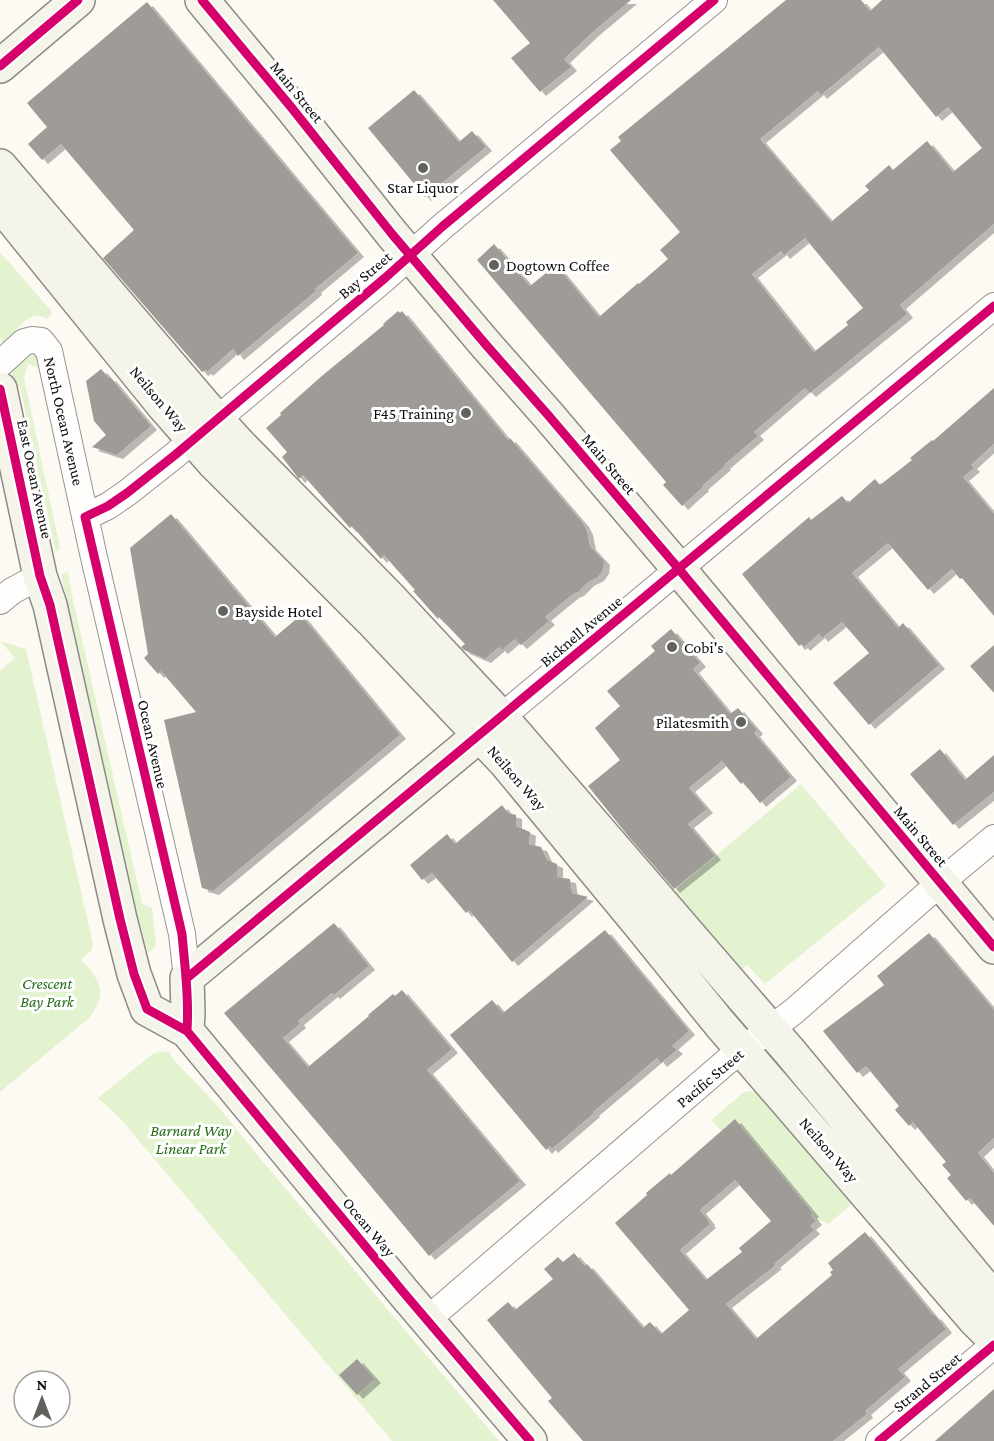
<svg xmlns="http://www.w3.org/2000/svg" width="994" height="1441" viewBox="0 0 994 1441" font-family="'Crimson Pro',serif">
  <defs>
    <filter id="shadow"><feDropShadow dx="6" dy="4" stdDeviation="0" flood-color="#0004"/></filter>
  </defs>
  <rect width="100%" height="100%" fill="#fcfaf2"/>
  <path fill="#e3f3d0" d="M 0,252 L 52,312 L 48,319 C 45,318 42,316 38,316 C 24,314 12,337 3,346 L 0,337 Z
    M 31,354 L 37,355 L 41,368 L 28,364 L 24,378 L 60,548 L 56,553 L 20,387 L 10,389 C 11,373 15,361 31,354 Z
    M 68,572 L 72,595 L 142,904 L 152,908 L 156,946 L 148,953 L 136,908 L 61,574 Z
    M 0,641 L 26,649 L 93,944 L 92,950 L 81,960 C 101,980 108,994 89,1018 L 0,1092 L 0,671 L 15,658 Z
    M 801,784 L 886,886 L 765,984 L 747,965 L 738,973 L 673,892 Z
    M 169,1051 L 173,1059 L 216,1104 L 264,1163 L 499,1441 L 392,1441 L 119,1117 L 98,1098 L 154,1053 Z
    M 751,1091 L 759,1093 L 852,1204 L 828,1224 L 822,1221 L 816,1221 L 811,1215 L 813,1212 L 793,1188 L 778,1179 L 782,1175 L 735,1119 L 721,1131 L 711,1120 L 744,1092 Z"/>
  <path fill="#9f9c98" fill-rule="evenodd" filter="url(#shadow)" d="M 493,0 L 631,0 L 594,31 L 564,59 L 571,67 L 540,92 L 511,58 L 530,43 Z
    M 786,0 L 861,0 L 870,11 L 882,0 L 994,0 L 994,224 L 900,305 L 907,314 L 810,393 L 805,388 L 754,432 L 758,436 L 724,465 L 725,466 L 702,486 L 703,487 L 682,506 L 663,485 L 666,482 L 477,260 L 494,244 L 530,286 L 556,265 L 599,317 L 638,283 L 639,284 L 668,259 L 660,250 L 680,232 L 610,150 L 621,141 L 618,137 ZM 879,47 L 936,117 L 948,107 L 982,148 L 953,172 L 927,141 L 893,170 L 889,165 L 865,186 L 869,190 L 831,222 L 760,139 L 818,91 L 821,95 ZM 805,238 L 863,308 L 846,322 L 848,325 L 814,352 L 752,274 L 781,251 L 784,255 Z
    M 147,2 L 358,253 L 315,289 L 316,291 L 238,356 L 233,349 L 207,372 L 206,370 L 202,372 L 103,258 L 134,230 L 61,144 L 42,160 L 28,144 L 47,127 L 27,103 Z
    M 414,90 L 459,142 L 472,131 L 486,147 L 425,197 L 368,128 Z
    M 398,311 L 400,313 L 402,311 L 508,440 L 510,438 L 583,523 L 587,531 L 590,546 L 604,561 L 603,570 L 598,577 L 588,582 L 578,592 L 573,594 L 545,617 L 549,621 L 521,645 L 515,639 L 502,650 L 499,647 L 485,659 L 464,650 L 461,647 L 465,644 L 439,617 L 438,619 L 413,591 L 415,590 L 384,555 L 381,559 L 352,526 L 350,528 L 303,475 L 299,479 L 282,457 L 287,452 L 266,428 L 281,415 L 280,413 L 323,375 L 384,325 L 383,324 Z
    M 101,369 L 109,378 L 110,377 L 151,426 L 117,455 L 92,447 L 106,435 L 94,421 L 86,381 Z
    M 994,388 L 994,444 L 971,465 L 974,468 L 963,477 L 994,514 L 994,616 L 962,578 L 960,579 L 952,569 L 928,590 L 888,543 L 852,573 L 898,628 L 903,623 L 939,665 L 869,725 L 833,683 L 869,653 L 842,622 L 822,638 L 819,634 L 804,647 L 802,644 L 799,646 L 742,574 L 809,517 L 811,520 L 842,496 L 848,503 L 875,479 L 880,485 L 912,460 L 910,458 L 932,440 L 933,441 Z
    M 171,514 L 275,637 L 301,615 L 400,735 L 213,891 L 202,888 L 164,720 L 196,712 L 161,671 L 158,674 L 144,658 L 148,654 L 130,548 Z
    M 671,629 L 700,663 L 693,669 L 730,714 L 738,708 L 757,730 L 754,733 L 791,777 L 760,803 L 743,782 L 741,784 L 722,761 L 689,788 L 707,809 L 688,824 L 715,856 L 674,889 L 629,837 L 588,786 L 620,760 L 595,728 L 620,706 L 607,691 L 655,651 L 651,646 Z
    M 994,645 L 994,693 L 970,666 Z
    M 940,749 L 965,780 L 994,755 L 994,792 L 953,825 L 910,774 Z
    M 502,805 L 508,813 L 516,815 L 516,826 L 530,832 L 529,844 L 541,847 L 547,860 L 557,864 L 557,877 L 570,879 L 572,893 L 588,897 L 512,962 L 469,910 L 466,913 L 432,873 L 422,880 L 410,865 L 447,834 L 455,844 Z
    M 334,923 L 369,966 L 334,995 L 332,993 L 298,1021 L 300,1024 L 283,1038 L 308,1067 L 369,1016 L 368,1015 L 393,994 L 395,996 L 402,990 L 452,1049 L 427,1070 L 520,1181 L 429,1256 L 339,1148 L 224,1013 Z
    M 605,930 L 689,1031 L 672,1046 L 677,1050 L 661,1063 L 657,1058 L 593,1112 L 594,1113 L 552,1149 L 550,1146 L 546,1150 L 450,1035 L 492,1000 L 503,1013 Z
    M 929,933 L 994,1010 L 994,1138 L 978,1153 L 994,1173 L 994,1226 L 970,1198 L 966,1201 L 947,1178 L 951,1175 L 942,1165 L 946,1162 L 913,1122 L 909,1126 L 895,1110 L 899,1106 L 866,1066 L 857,1073 L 823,1031 L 884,985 L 877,976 Z
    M 735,1119 L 813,1213 L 811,1215 L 816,1221 L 810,1226 L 814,1230 L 774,1264 L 776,1265 L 726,1304 L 756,1339 L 832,1275 L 830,1272 L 833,1270 L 828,1263 L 865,1232 L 934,1316 L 935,1315 L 946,1329 L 898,1369 L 905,1377 L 865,1411 L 867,1414 L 833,1441 L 583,1441 L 548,1401 L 552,1398 L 487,1320 L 508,1302 L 515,1310 L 553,1279 L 544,1269 L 558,1257 L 563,1262 L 574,1253 L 585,1266 L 587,1264 L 643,1328 L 650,1322 L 661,1334 L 689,1310 L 615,1223 L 647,1195 L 646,1193 L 670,1173 L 671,1175 ZM 735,1180 L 771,1221 L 739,1248 L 742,1252 L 706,1280 L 680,1250 L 710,1224 L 708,1222 L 709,1221 L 700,1210 Z
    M 357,1359 L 375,1379 L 357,1395 L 339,1375 Z
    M 994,1389 L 994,1441 L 935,1441 Z"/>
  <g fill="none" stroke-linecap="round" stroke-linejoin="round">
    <defs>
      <path id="street" d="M 0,364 L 24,342 L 32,340 L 41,341 L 49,351 L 93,553 L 182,934 L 187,978
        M 85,517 L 108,506 L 127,493 L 175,455 L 385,278 L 443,226 L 714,0
        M 0,601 L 12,591 L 40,576
        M 493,724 L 994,306
        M 427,1320 L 726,1062 L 793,1012 L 940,883 L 994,838
        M 879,1441 L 994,1345"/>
      <path id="secondary" d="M 202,0 L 291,107 L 392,234 L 487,346 L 548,415 L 678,568 L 994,947
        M 0,66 L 78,0
        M 0,166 L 216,419 L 239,444 L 389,597 L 501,717 L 791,1053 L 994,1299
        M 0,204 L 163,405 L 214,463 L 372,621 L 506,763 L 640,925 L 720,1024 L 974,1319 L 994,1339
        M 0,389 L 40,576 L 50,605 L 120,919 L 134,974 L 147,1009 L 187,1031 L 404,1293 L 530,1441
        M 187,1031 L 188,1013 L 187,978 L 493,724"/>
    </defs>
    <use href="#street" stroke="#959491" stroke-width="28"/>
    <use href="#secondary" stroke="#8c8b87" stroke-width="36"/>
    <use href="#street" stroke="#fffefd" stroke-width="26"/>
    <use href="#secondary" stroke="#f5f4ea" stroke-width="33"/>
    <defs>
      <path id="cycleway" d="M 202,0 L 291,107 L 392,234 L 487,346 L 548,415 L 678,568 L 994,947
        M 0,66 L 78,0
        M 0,389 L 40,576 L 50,605 L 120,919 L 134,974 L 147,1009 L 187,1031 L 404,1293 L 530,1441
        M 187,978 L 994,306
        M 187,1031 C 189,999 185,967 182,934 L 85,517 L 108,506 L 127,493 L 175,455 L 385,278 L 443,226 L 714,0
        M 879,1441 L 994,1345"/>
    </defs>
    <use href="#cycleway" stroke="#fff" stroke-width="13"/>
    <use href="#cycleway" stroke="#d6006c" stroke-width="9"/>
  </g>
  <g fill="#61615e" stroke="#fff" stroke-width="2">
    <circle cx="423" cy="168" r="6"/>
    <circle cx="494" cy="265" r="6"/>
    <circle cx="466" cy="413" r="6"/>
    <circle cx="223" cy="611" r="6"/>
    <circle cx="672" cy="647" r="6"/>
    <circle cx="741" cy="722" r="6"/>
  </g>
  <g text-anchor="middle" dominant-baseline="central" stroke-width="6" stroke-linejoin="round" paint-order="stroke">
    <g font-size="16" fill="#0e0e0e" stroke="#fff">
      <text transform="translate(297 92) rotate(51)">Main Street</text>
      <text transform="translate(365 275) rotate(-40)">Bay Street</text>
      <text transform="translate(159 399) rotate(50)">Neilson Way</text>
      <text transform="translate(64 421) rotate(77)">North Ocean Avenue</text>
      <text transform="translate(609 464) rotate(50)">Main Street</text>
      <text transform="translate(35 479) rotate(78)">East Ocean Avenue</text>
      <text transform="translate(581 631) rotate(-40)">Bicknell Avenue</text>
      <text transform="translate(153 744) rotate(77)">Ocean Avenue</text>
      <text transform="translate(517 778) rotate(49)">Neilson Way</text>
      <text transform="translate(921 836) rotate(50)">Main Street</text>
      <text transform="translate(710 1078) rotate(-40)">Pacific Street</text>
      <text transform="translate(829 1150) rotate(49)">Neilson Way</text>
      <text transform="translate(369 1227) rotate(50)">Ocean Way</text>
      <text transform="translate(927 1382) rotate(-40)">Strand Street</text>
    </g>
    <g font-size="16" fill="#0e0e0e" stroke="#fff" text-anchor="start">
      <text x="423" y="187" text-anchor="middle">Star Liquor</text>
      <text x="506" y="265">Dogtown Coffee</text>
      <text x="454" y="413" text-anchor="end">F45 Training</text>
      <text x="235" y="611">Bayside Hotel</text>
      <text x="684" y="647">Cobi's</text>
      <text x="729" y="722" text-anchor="end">Pilatesmith</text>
    </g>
    <g font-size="16" font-style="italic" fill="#256d17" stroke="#fff">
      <text x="47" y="983">Crescent<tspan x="47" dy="18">Bay Park</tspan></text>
      <text x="191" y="1130">Barnard Way<tspan x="191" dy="18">Linear Park</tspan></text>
    </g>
  </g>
  <g transform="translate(42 1399)"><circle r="28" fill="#ffffff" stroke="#9f9f9f" stroke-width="1.5"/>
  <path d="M0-4.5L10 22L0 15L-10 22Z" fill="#61615e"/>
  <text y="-9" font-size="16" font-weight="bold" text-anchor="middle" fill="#0e0e0e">N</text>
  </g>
</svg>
